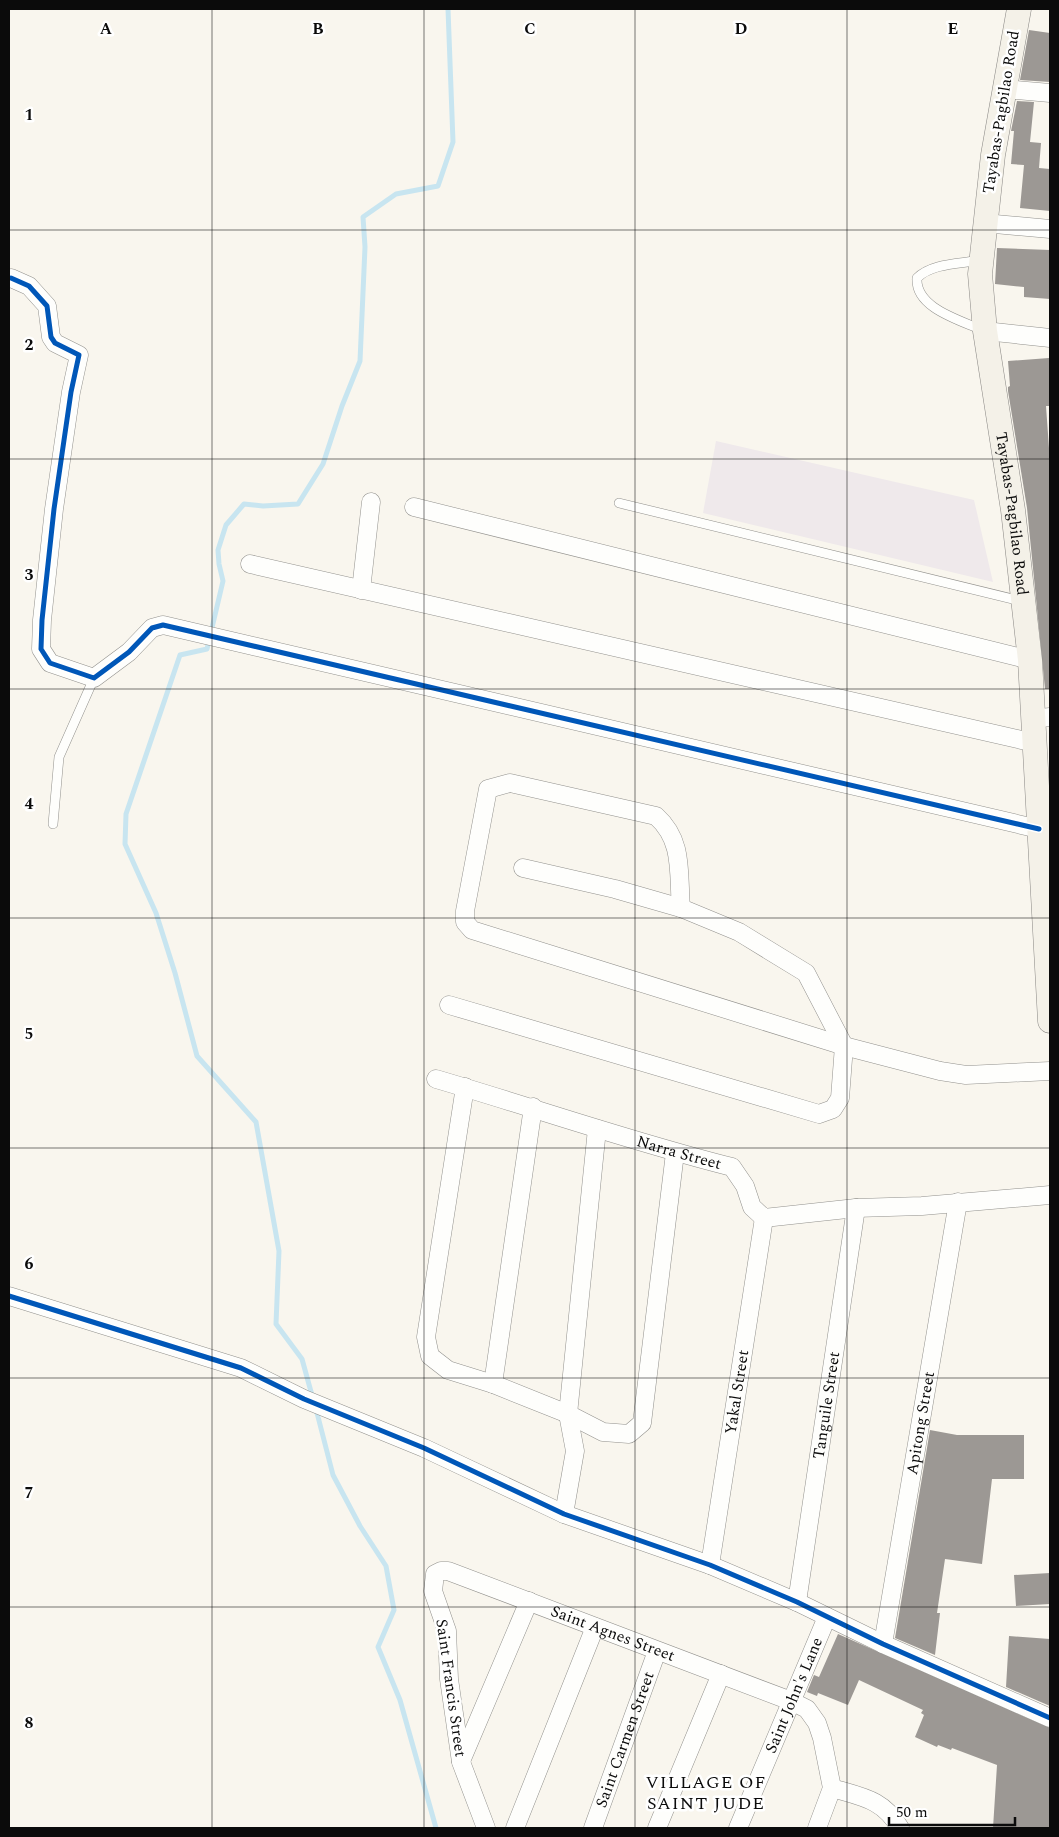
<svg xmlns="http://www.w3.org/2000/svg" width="1059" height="1837" viewBox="0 0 1059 1837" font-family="Spectral,serif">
  <rect width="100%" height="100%" fill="#f9f6ee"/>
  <path fill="#efe9eb" d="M 716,441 L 974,500 L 993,582 L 703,513 Z"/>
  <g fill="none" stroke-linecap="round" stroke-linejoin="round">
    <path stroke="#c8e5f0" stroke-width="5" d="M 313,1399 L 302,1359 L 276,1324 L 279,1251 L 256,1122 L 197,1056 L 175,973 L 156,913 L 125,844 L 126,814 L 180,655 L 207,649 L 223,581 L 219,564 L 218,550 L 226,525 L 244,504 L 263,506 L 298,504 L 323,464 L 342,406 L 360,361 L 365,247 L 363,217 L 396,194 L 438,186 L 453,142 L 448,9
      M 316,1409 L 333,1475 L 360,1526 L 386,1566 L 394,1610 L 378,1647 L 400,1700 L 436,1828"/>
  </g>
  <path fill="#9c9894" d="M 1029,30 L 1050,33 L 1050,82 L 1020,80 Z
    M 1017,101 L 1034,102 L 1030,142 L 1041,143 L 1039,168 L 1050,169 L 1050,211 L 1020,208 L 1024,165 L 1011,164 L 1014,131 L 1011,131 Z
    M 997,248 L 1050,250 L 1050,299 L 1024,297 L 1024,287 L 995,284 Z
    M 1049,358 L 1050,406 L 1046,406 L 1050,462 L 1050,689 L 1045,689 L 1027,508 L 1008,391 L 1008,387 L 1010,386 L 1008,361 Z
    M 930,1430 L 957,1435 L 1024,1435 L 1024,1479 L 992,1479 L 982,1564 L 945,1559 L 937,1613 L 940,1613 L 935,1655 L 895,1638 Z
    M 1050,1573 L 1050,1604 L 1016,1606 L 1014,1575 Z
    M 838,1634 L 1050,1728 L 1050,1828 L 993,1828 L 997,1765 L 952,1748 L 951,1750 L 938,1745 L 937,1747 L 915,1737 L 924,1715 L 921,1713 L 923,1710 L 859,1680 L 848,1705 L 818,1693 L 817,1696 L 807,1692 L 814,1675 L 819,1677 Z
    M 1009,1636 L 1050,1639 L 1050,1706 L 1006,1687 Z"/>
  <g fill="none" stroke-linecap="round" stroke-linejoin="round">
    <defs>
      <path id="lane" d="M 980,260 C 960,264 932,263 917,278 C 915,308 960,320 982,330
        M 619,503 L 1021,601
        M 53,824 L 59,757 L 94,678"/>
      <g id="street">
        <path d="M 1004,89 L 1050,93"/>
        <path d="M 984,223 L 1050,229"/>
        <path d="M 11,278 L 29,286 L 47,306 L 51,337 L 55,343 L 79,355 L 71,392 L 54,509 L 42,620 L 41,649 L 50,663 L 94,678 L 129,652 L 152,628 L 163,625 L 1039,829"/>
        <path d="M 985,331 L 1050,338"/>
        <path d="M 414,507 L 1030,660"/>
        <path d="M 250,564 L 1035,743"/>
        <path d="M 361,590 L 371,502"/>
        <path d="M 1032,719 L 1050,717"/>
        <path d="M 681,908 C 678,873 684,841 656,816 L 510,783 L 488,789 L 465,911 L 465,922 L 472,930 L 844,1046 L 940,1071 L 966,1075 L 1050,1071"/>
        <path d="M 449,1005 L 819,1114 L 833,1109 L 840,1098 L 844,1046 L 806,973 L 739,932 L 681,908 L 615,889 L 523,868"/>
        <path id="s1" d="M 436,1079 C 535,1108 632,1142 732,1167 L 745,1186 L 752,1207 L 764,1218 L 856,1208 L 922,1206 L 1050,1195"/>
        <path d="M 465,1087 L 426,1337 L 430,1356 L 448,1370 L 493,1384 L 568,1414 L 603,1432 L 629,1434 L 642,1423 L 675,1153"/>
        <path d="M 9,1296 L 241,1368 L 304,1399 L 424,1448 L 564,1514 L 710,1565 L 797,1602 L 883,1644 L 1050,1718"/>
        <path d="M 493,1384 L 533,1107"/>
        <path d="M 564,1514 L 575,1451 L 568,1414 L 597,1129"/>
        <path id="s2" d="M 710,1565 L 764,1218"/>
        <path id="s3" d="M 797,1602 L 856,1208"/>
        <path id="s4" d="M 883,1644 L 958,1202"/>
        <path d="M 461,1761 L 529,1601"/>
        <path d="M 832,1788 C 862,1797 883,1799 900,1828"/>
        <path id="s5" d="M 486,1828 L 461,1762 L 449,1679 L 447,1631 L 433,1591 L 435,1574 L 441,1571 L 448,1571 L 791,1701 L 807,1709 L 817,1723 L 822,1738 L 832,1788 L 817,1828"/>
        <path d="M 515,1828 L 595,1627"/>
        <path id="s6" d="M 593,1828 L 657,1651"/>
        <path d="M 657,1828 L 721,1674"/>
        <path id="s7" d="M 738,1828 L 827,1617"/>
      </g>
      <g id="secondary">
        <path id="s8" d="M 1019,9 L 993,155 L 980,274 L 985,331 L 1013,510 L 1030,660 L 1050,1021"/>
      </g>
    </defs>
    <use href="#lane" stroke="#92918d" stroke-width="10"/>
    <use href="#street" stroke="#92918d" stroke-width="19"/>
    <use href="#secondary" stroke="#898784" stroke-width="25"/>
    <use href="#lane" stroke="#fefefc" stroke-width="9"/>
    <use href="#street" stroke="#fefefc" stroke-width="18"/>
    <use href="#secondary" stroke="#f4f1e8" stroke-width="24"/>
    <defs>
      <path id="cycleway" d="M 11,278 L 29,286 L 47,306 L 51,337 L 55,343 L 79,355 L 71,392 L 54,509 L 42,620 L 41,649 L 50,663 L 94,678 L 129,652 L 152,628 L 163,625 L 1039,829
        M 9,1296 L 241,1368 L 304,1399 L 424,1448 L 564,1514 L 710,1565 L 797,1602 L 883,1644 L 1050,1718"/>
    </defs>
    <use href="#cycleway" stroke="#fff" stroke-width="8"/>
    <use href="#cycleway" stroke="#0057b8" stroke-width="5"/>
  </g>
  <path fill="none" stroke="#0b0b0b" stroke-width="1" stroke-opacity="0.55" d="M 212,9 L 212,1828M 424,9 L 424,1828M 635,9 L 635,1828M 847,9 L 847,1828M 9,230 L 1050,230M 9,459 L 1050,459M 9,689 L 1050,689M 9,918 L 1050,918M 9,1148 L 1050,1148M 9,1378 L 1050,1378M 9,1607 L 1050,1607"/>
  <g text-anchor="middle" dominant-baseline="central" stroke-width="5" stroke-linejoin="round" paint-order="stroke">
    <g font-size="16" fill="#0b0b0b" stroke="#fff">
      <text transform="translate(1001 112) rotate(-81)">Tayabas-Pagbilao Road</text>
      <text stroke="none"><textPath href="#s8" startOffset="510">Tayabas-Pagbilao Road</textPath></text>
      <text stroke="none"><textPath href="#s1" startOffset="254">Narra Street</textPath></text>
      <text stroke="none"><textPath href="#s2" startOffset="175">Yakal Street</textPath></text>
      <text stroke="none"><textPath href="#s3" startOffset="199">Tanguile Street</textPath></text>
      <text stroke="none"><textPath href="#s4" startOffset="224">Apitong Street</textPath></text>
      <text stroke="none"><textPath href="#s5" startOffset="452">Saint Agnes Street</textPath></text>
      <text transform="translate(451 1688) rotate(82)">Saint Francis Street</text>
      <text stroke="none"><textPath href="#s7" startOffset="144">Saint John's Lane</textPath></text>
      <text stroke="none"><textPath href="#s6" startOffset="94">Saint Carmen Street</textPath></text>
    </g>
    <g font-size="18" letter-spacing="1" fill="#0b0b0b" stroke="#fff">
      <text x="706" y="1782">VILLAGE OF<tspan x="706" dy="21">SAINT JUDE</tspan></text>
    </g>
  </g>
  <g font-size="16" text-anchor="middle" font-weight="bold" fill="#0b0b0b" stroke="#fff" stroke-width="5" stroke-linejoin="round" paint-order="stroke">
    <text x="106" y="34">A</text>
    <text x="318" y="34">B</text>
    <text x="530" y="34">C</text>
    <text x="741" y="34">D</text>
    <text x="953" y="34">E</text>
    <text x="29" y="120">1</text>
    <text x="29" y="350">2</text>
    <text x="29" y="580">3</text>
    <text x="29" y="809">4</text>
    <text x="29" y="1039">5</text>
    <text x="29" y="1269">6</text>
    <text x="29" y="1498">7</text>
    <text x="29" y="1728">8</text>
  </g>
  <rect width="1059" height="1837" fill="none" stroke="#0b0b0b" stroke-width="20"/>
  <path d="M889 1817v8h126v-8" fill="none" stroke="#0b0b0b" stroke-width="2.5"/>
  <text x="896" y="1817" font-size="15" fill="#0b0b0b" stroke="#ffffff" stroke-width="4" paint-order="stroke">50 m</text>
</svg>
